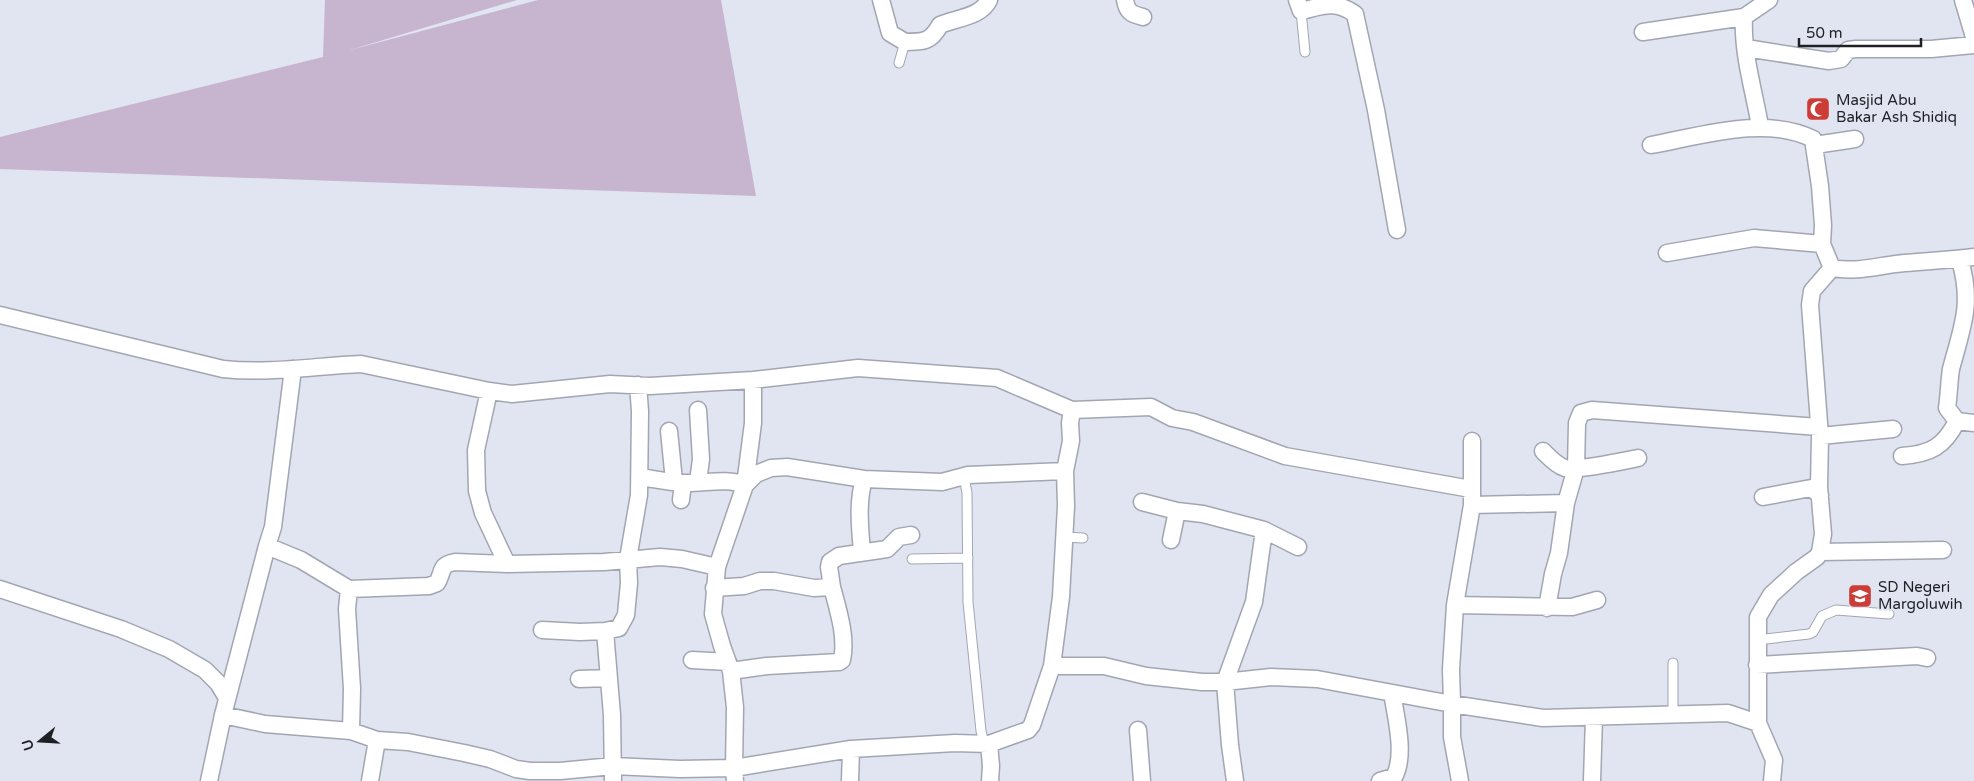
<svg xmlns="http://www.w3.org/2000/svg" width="1974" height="781" viewBox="0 0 1974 781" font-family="'Varela Round',sans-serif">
  <rect width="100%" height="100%" fill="#e0e5f1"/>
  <path fill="#c7b4cf" d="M 325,0 L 517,0 L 350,50 L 538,0 L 721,0 L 756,196 L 0,169 L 0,137 L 323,57 Z"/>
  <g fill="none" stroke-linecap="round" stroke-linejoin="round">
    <defs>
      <path id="service" d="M 1301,11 L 1305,52
        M 899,63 L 905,42
        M 964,476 L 967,493 L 968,602 L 981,731 L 984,744
        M 1064,537 L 1083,538
        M 912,559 L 968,558
        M 1757,640 L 1809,634 L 1813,632 L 1822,616 L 1836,610 L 1889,614
        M 1673,663 L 1673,714"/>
      <path id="minor" d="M 881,0 L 890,33 L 905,42 C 923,42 931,42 940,25 C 956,18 981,17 989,0
        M 1125,0 C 1127,12 1131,14 1143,17
        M 1297,0 L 1301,11 C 1323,6 1335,0 1355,14 L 1376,110 L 1397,230
        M 1963,0 L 1974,37
        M 1744,17 L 1769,0
        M 1643,32 L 1744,17 C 1742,53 1754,91 1760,126
        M 1746,48 L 1829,61 L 1841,59 L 1848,50 L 1856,49 L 1931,49 L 1974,45
        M 1651,145 C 1701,136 1765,115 1813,139 L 1820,186 L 1823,225 L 1822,244 L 1832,268
        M 1815,145 L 1855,139
        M 1667,253 L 1754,238 L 1822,244
        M 1960,260 C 1973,305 1962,327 1951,369 C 1949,382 1949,395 1947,408 L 1957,421 L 1974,423
        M 0,315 L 223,369 C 269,374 315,366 361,364 L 489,391 L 512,394 L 610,384 L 650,386 L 753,380 L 858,368 L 997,378 L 1072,410
        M 293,369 L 273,527 L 267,546 L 301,560 L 349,589 L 347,609 L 352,689 L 351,731
        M 753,380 L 753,423 L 745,485 L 717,567 L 713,614 L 722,646 L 731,671 L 735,707 L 734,768 L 851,749 L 955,743 L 989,744 L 1028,730 L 1032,725 L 1052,666 L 1061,597 L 1066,506 L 1065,471 L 1071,441 L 1070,423 L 1072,410 L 1151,407 L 1172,418 L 1193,422 L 1285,456 L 1471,489
        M 489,391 L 476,450 L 477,491 L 483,513 L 507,564
        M 698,410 L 701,459 L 698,482
        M 669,431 L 674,481
        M 1820,436 L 1893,429
        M 1543,451 C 1549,457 1556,465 1565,468 C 1577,471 1623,461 1638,458
        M 1902,456 C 1930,454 1944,447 1957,421
        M 640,477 C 654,479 669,482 683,483 C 704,484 726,477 745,485 L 756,474 L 771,468 L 787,467 L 864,479 L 942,482 L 968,475 L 1065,471
        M 1763,497 L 1811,488 L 1820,495
        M 681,500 L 683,483
        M 1142,502 L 1177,511
        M 1472,505 L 1566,503
        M 1264,530 L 1298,547
        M 1171,540 L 1177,511 L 1203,514 L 1264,530 L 1254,602 L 1225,682 L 1271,677 L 1317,679 L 1452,704 L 1451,669 L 1455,605 L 1472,505 L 1472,441
        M 862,552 C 860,528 857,503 864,479
        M 1820,552 L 1943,550
        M 832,587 L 829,567 L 830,562 L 839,556 L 887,549 L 899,537 L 911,535
        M 714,588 L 744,586 L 760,581 L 774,581 L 814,588 L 832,587 C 838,610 847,637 842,660 L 839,662 L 767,666 L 731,671
        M 0,589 L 121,629 L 169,649 L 205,670 L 218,683 L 227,698
        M 349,589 L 429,586 L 437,583 C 444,571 439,565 455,562 L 507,564 L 604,562 L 660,557 L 682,559 L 717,567
        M 1455,605 L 1572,607 L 1597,600
        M 1547,608 L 1553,574 L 1559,553 L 1566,503 L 1576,468 L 1577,423 L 1581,413 L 1592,410 L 1819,427
        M 542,630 L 580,632 L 605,631 L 619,628 L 626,615 L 629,583 L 628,559 L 639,495 L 640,411 L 638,385
        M 605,631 L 612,715 L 613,781
        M 692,660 L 728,662
        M 1757,665 L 1917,656 L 1927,658
        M 1052,666 L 1104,666 L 1146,676 L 1202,682 L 1225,682 L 1230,745 L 1235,781
        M 579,679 L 609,678
        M 223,715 L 265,724 L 351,731 L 377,740 L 408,742 L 464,753 L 490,759 L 516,769 L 530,771 L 560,771 L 613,766 L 680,769 L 734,768 L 735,781
        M 1758,723 L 1758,617 L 1771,595 L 1796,572 L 1817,557 L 1820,552 L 1823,534 L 1819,487 L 1820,436 L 1810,305 L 1812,291 L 1832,268 C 1857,273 1879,265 1905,263 C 1928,261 1951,260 1974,257
        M 1138,730 L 1142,781
        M 989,744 L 991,766 L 990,781
        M 209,781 L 223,715 L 267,546
        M 370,781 L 377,740
        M 850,781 L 851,749
        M 1380,781 L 1394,777 C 1406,756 1396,717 1392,693
        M 1460,781 L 1452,737 L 1452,704 L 1543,718 L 1728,713 L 1758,723 L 1774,760 L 1772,781
        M 1592,781 L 1594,717"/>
    </defs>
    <use href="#service" stroke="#a2a6b2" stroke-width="11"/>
    <use href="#minor" stroke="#a2a6b2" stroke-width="19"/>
    <use href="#service" stroke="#fff" stroke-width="9"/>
    <use href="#minor" stroke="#fff" stroke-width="16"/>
  </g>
  <defs>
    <symbol id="mosque-square" viewBox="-11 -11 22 22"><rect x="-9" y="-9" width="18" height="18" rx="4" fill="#cc3d37" stroke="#e0e5f1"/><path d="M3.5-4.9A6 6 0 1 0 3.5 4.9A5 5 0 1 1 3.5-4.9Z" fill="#fff"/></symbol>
    <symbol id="school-square" viewBox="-11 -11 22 22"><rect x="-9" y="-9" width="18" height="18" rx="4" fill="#cc3d37" stroke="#e0e5f1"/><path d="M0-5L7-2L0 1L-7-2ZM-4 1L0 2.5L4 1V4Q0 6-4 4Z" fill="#fff"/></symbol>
  </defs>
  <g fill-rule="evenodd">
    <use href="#mosque-square" x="1804" y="95" width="28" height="28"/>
    <use href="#school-square" x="1846" y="582" width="28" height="28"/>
  </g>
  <g text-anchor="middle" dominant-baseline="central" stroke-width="4" stroke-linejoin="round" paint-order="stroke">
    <g font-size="15" fill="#1e2024" stroke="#e0e5f1" text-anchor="start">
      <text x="1836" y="100">Masjid Abu<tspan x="1836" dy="17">Bakar Ash Shidiq</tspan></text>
      <text x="1878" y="587">SD Negeri<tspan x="1878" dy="17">Margoluwih</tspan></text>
    </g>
  </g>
  <g transform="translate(40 741) rotate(252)" stroke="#e0e5f1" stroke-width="4" paint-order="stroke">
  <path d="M0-4L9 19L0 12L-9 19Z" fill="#1e2024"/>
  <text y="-8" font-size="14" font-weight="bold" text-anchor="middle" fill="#1e2024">U</text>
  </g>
  <path d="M1799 38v8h122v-8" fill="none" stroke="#1e2024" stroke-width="2.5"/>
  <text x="1806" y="38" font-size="15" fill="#1e2024" stroke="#e0e5f1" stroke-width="4" paint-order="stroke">50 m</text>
</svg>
